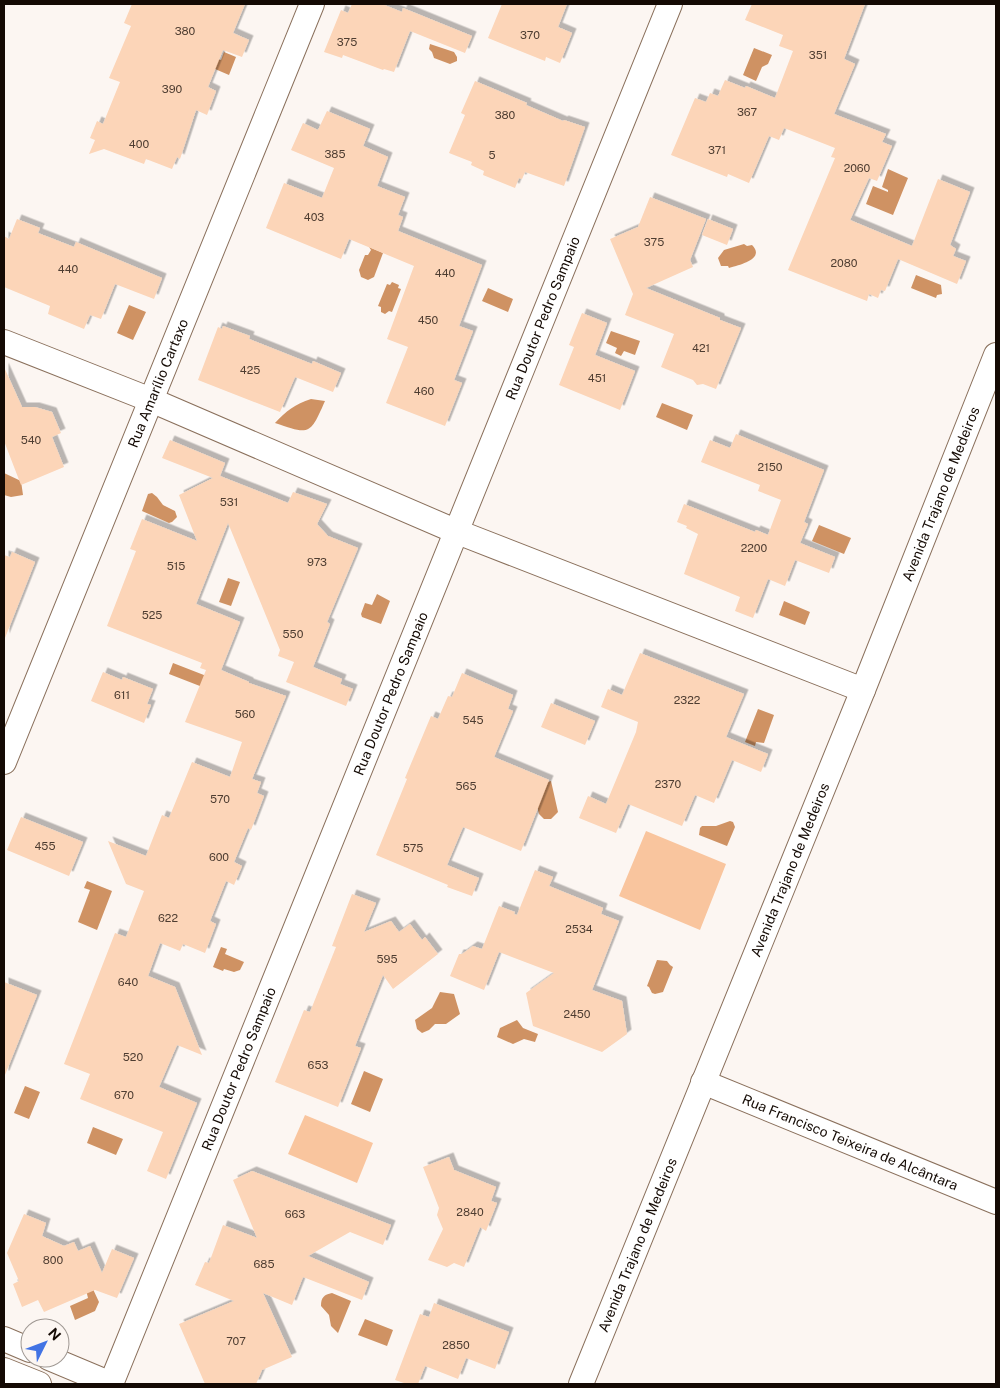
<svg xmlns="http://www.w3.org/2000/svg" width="1000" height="1388" viewBox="0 0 1000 1388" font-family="'Public Sans',sans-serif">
  <defs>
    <filter id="shadow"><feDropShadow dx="4.5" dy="-4.5" stdDeviation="0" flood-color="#0004"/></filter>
  </defs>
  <rect width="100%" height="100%" fill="#fcf6f2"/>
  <path fill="#f9c59e" d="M 646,831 L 726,864 L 700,930 L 619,896 Z
    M 305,1115 L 373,1143 L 357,1183 L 288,1154 Z"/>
  <path fill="#cf9263" d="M 430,44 L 454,52 L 457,57 L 457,61 L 450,64 L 434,58 L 432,52 L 429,49 Z
    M 754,48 L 772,55 L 768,64 L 762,67 L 756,81 L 743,75 Z
    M 224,52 L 236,57 L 229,75 L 201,63 L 205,54 L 221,60 Z
    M 888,169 L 908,178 L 893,215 L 866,204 L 873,186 L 888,192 L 888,190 L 882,187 Z
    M 744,244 L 747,246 L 752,245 C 766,259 739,265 729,268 L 728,266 L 721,266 L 718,258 L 724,250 Z
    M 369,247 L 383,253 L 374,277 L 368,280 L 361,277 L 359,270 L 365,255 L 368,255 L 371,250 Z
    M 916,275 L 941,285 L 942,294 L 937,295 L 936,298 L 911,288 Z
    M 392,282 L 399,285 L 398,288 L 401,289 L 392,312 L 389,311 L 385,314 L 381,312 L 381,307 L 378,306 L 387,284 L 390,285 Z
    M 488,288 L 513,299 L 508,312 L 482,301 Z
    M 129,305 L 146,312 L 133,340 L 117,333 Z
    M 611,331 L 640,341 L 635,355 L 624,351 L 621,356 L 615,353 L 617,348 L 606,343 Z
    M 311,399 L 325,401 C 310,435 310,435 275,423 C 286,411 295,404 311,399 Z
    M 662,403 L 693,415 L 687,430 L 656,417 Z
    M 4,473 L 21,481 L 23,495 L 11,497 L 4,495 Z
    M 152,493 L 157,497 L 163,505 L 175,511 L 177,517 L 172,522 L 169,523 L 142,511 L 148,494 Z
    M 819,525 L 851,538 L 844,554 L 812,541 Z
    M 228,578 L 240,582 L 231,606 L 219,602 Z
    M 377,594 L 390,601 L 381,624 L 362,617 L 361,614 L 365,603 L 372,605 Z
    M 784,601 L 810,612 L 805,625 L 779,615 Z
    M 173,663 L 209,677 L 205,688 L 169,674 Z
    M 758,709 L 774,715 L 764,743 L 756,742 L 755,746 L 745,742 Z
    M 551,781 L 558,812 L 551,819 L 544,819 L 539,814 L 535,799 L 523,789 Z
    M 730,821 L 733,822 L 735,827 L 727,846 L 699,835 L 700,828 L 702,826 L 716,826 Z
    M 87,881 L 112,891 L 97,930 L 78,922 L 90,890 L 84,888 Z
    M 221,947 L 227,949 L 225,954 L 244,962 L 240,970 L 234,972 L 224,969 L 223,971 L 213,967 Z
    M 657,960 L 667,961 L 670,965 L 673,967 L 663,992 L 655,994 L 652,993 L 649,987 L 647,986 Z
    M 440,992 L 454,994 L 460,1014 L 446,1024 L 435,1024 L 429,1030 L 422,1033 L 417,1029 L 415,1020 L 432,1008 Z
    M 517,1020 L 523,1028 L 538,1034 L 535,1042 L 524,1039 L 513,1044 L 497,1037 L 500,1028 Z
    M 364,1071 L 383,1079 L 370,1112 L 351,1104 Z
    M 25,1086 L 40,1092 L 29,1119 L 14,1113 Z
    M 93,1127 L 123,1139 L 116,1155 L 87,1143 Z
    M 92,1287 L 99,1302 L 95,1311 L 75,1320 L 70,1306 L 88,1298 L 86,1290 Z
    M 332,1293 L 351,1301 L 338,1333 L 331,1326 L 329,1315 L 321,1306 C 321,1297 324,1295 332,1293 Z
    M 365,1319 L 393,1330 L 387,1346 L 358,1335 Z"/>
  <path fill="#fcd5b8" filter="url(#shadow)" d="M 132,4 L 245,4 L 233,33 L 249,40 L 242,57 L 223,50 L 208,87 L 216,91 L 207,115 L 196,110 L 180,159 L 177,157 L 172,169 L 146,159 L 144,164 L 104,149 L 89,154 L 95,140 L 90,138 L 97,121 L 103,124 L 120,82 L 109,78 L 131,26 L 124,23 Z
    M 352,4 L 382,4 L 402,12 L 403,8 L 472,36 L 465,53 L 410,31 L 394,72 L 384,69 L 383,70 L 343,55 L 342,58 L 324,52 L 341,10 L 348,13 Z
    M 502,4 L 567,4 L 558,27 L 572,33 L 560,63 L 546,57 L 545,61 L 488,38 Z
    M 752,4 L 865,4 L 844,59 L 855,64 L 834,114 L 886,134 L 882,142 L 892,146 L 877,181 L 869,178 L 850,220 L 912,246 L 938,179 L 970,192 L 950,245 L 956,249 L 953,256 L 966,261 L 957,284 L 898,259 L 885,291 L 881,290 L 878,298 L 869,294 L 867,301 L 788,270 L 835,158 L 831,157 L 835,148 L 784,128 L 779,140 L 769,136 L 749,183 L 728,174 L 727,177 L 671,155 L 695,98 L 706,102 L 710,93 L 718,96 L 725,80 L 745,88 L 746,86 L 775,98 L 793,51 L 779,46 L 783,35 L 745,20 Z
    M 475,81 L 527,103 L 526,105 L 563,121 L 564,120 L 585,127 L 564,186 L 525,172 L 522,179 L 519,178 L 515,188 L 483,175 L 484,171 L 471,165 L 472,162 L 449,153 L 465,115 L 461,113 Z
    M 327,111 L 370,129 L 363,146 L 388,157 L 377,186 L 405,197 L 398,215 L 403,217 L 398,231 L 482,265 L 459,326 L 473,331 L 454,380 L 462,383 L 445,426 L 386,403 L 408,347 L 387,339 L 414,266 L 349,239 L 341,259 L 266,228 L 284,183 L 322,198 L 334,168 L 291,150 L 303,123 L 318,130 Z
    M 650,197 L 706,219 L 690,260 L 693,267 L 646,288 L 720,318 L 720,320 L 741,328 L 716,389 L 703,384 L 697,385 L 693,380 L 661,367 L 674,334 L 625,315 L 633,294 L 610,239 L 638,227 Z
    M 17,219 L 40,228 L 38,233 L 74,247 L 76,242 L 162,278 L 154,299 L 115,284 L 101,319 L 90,315 L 84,329 L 48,314 L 50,306 L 4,287 L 4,236 L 9,239 Z
    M 708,219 L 733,229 L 727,245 L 702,235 Z
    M 582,313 L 607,323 L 595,355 L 635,371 L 620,410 L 559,385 L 574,347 L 569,345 Z
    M 223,326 L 250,336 L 249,339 L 312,364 L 313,361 L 341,373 L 333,392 L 295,377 L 280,412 L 198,380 L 218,327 L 222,329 Z
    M 4,367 L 22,407 L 35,407 L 52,412 L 61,433 L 52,437 L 64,467 L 21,485 L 4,441 Z
    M 736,434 L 824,470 L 804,522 L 808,524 L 800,543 L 835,557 L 829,573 L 795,560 L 785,586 L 768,579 L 753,618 L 735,611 L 740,597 L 684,574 L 698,534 L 686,528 L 687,526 L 677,522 L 684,504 L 755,532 L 756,530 L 768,535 L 781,500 L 758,491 L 760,485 L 701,462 L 710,440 L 730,448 Z
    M 170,440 L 225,463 L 220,476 L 288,503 L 293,492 L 327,504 L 317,524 L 328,536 L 358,548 L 327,622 L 330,624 L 313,667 L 342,679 L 340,684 L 353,689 L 346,706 L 286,682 L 294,662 L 278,656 L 280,650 L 228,523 L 196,604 L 240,622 L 221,670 L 249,682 L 249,683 L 286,696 L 252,779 L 261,782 L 257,793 L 264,796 L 251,830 L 248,828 L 234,862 L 242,866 L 234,885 L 226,881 L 210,921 L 216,924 L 205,953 L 183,944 L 180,951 L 160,943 L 148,976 L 175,987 L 202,1055 L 177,1045 L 159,1087 L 197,1103 L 166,1179 L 147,1171 L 163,1132 L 80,1099 L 90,1074 L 64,1064 L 115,933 L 126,937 L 144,891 L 126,884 L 108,841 L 146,856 L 162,815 L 169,818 L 192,762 L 230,777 L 242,742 L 185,722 L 206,670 L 200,668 L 202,663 L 107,626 L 136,551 L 130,549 L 142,519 L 197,541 L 179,495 L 213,478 L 162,458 Z
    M 12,552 L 35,562 L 5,638 L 4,555 L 10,557 Z
    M 640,653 L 744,694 L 726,737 L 768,754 L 761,772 L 732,760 L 714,803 L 695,795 L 682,826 L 628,804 L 616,833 L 579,818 L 588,796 L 606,804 L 636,732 L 638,722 L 601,707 L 608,689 L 622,695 Z
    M 103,672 L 122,680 L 123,677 L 153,689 L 147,704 L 151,705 L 144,723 L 91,701 Z
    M 462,673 L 513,695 L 508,709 L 513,711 L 494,757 L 549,780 L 521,851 L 463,827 L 447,865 L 479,878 L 472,896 L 447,887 L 448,885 L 376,855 L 407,779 L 405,778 L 431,716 L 438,719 L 448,696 L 452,697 Z
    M 551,703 L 595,721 L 585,745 L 541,727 Z
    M 21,817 L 83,842 L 69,876 L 7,850 Z
    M 535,870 L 553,877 L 549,886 L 603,908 L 601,914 L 619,921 L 592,990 L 622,1001 L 627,1034 L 602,1052 L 533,1026 L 526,993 L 554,973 L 499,952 L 484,990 L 450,976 L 459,954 L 462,954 L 473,946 L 482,949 L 499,906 L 515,912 L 514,914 L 517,915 Z
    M 352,894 L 376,903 L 364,932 L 391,921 L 399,932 L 410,924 L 422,940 L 425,937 L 438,954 L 393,989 L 383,975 L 355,1046 L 361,1048 L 338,1107 L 275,1082 L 304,1010 L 310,1012 L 336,947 L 332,946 Z
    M 4,982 L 37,995 L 5,1075 L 4,1075 Z
    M 449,1157 L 454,1170 L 496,1187 L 491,1201 L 497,1203 L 486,1231 L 480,1227 L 464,1267 L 454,1263 L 447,1267 L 428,1260 L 443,1229 L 437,1215 L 439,1208 L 423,1167 Z
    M 252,1171 L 391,1225 L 383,1245 L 350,1232 L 308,1256 L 369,1282 L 362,1300 L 303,1277 L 292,1305 L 263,1293 L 292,1357 L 262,1370 L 256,1384 L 205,1384 L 179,1324 L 234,1301 L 195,1285 L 205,1262 L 209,1263 L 223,1225 L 257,1238 L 233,1180 Z
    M 24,1214 L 46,1223 L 42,1236 L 64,1246 L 74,1242 L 78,1251 L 90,1246 L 102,1273 L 112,1249 L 134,1258 L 117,1298 L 95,1290 L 44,1312 L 38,1300 L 22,1307 L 13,1284 L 19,1281 L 7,1253 Z
    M 434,1303 L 509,1332 L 495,1369 L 466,1358 L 458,1379 L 425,1366 L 418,1384 L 407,1384 L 395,1380 L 420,1314 L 429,1317 Z"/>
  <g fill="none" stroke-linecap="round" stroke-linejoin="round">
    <defs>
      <g id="minor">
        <path d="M 4,342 L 151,400 L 455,531 L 863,690"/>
        <path id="s1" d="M 4,762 L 312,4"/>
        <path id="s2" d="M 703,1082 L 996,1202"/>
        <path d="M 4,1339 L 30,1350"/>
        <path d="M 49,1358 L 111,1384"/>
        <path d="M 4,1370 L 39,1384"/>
        <path id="s3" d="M 111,1384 L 670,4"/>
        <path id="s4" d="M 581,1384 L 863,690 L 996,355"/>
      </g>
    </defs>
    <use href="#minor" stroke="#8a705c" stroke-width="26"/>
    <use href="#minor" stroke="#fff" stroke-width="24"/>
  </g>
  <g text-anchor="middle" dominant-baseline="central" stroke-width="4.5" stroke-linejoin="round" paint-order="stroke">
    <g font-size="11" fill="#4e3d31">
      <text x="185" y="31">380</text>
      <text x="530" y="35">370</text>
      <text x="347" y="42">375</text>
      <text x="818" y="55">351</text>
      <text x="172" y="89">390</text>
      <text x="747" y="112">367</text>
      <text x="505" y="115">380</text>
      <text x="139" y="144">400</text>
      <text x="717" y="150">371</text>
      <text x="335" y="154">385</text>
      <text x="492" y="155">5</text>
      <text x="857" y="168">2060</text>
      <text x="314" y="217">403</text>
      <text x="654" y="242">375</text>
      <text x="844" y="263">2080</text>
      <text x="68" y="269">440</text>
      <text x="445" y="273">440</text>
      <text x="428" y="320">450</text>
      <text x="701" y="348">421</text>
      <text x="250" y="370">425</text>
      <text x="597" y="378">451</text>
      <text x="424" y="391">460</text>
      <text x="31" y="440">540</text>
      <text x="770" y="467">2150</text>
      <text x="229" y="502">531</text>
      <text x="754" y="548">2200</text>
      <text x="317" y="562">973</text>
      <text x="176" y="566">515</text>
      <text x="152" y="615">525</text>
      <text x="293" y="634">550</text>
      <text x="122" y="695">611</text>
      <text x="687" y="700">2322</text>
      <text x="245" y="714">560</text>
      <text x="473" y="720">545</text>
      <text x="668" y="784">2370</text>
      <text x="466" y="786">565</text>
      <text x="220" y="799">570</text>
      <text x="45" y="846">455</text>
      <text x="413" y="848">575</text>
      <text x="219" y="857">600</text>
      <text x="168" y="918">622</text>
      <text x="579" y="929">2534</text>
      <text x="387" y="959">595</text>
      <text x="128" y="982">640</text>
      <text x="577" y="1014">2450</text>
      <text x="133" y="1057">520</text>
      <text x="318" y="1065">653</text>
      <text x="124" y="1095">670</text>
      <text x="470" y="1212">2840</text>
      <text x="295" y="1214">663</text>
      <text x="53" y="1260">800</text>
      <text x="264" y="1264">685</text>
      <text x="236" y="1341">707</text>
      <text x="456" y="1345">2850</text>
    </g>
    <g font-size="14" fill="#140a04" stroke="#fcf6f2">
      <text stroke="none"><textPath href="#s3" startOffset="1150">Rua Doutor Pedro Sampaio</textPath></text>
      <text stroke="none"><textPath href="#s1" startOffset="409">Rua Amarílio Cartaxo</textPath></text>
      <text stroke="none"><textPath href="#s4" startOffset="960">Avenida Trajano de Medeiros</textPath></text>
      <text stroke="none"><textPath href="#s3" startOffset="745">Rua Doutor Pedro Sampaio</textPath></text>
      <text stroke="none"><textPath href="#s4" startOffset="555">Avenida Trajano de Medeiros</textPath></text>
      <text stroke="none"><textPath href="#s3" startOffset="340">Rua Doutor Pedro Sampaio</textPath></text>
      <text stroke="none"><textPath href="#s2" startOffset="159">Rua Francisco Teixeira de Alcântara</textPath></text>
      <text stroke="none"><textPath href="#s4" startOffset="150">Avenida Trajano de Medeiros</textPath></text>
    </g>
  </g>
  <rect width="1000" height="1388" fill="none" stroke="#140a04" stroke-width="10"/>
  <g transform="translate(45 1343) rotate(48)"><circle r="24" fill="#fcf6f2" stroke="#9f9893"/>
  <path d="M0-4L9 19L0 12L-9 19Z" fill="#4273e4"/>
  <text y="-8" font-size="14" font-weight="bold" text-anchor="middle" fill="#140a04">N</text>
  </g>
</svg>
